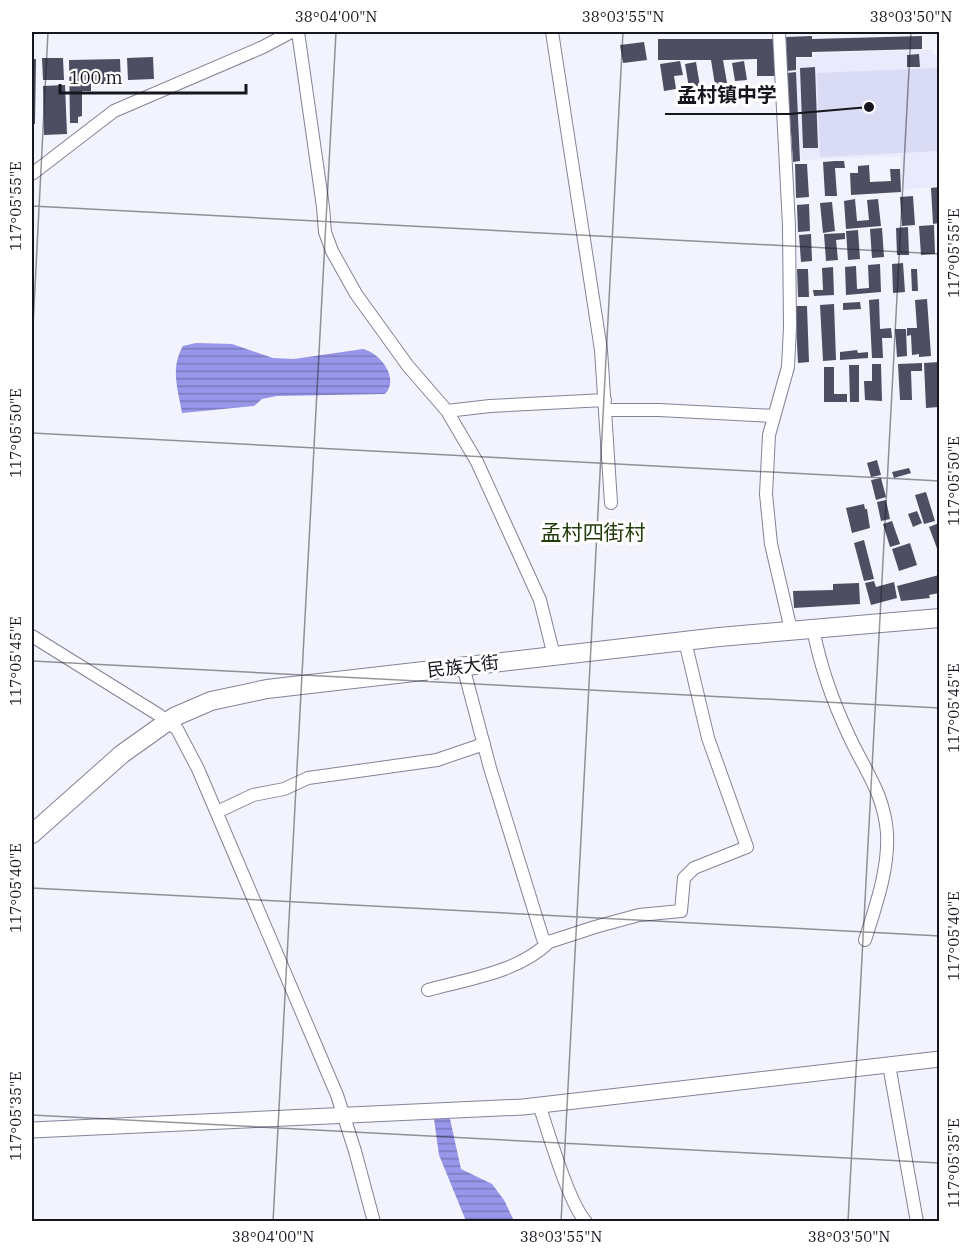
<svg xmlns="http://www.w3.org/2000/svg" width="971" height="1253" viewBox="0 0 971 1253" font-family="'IBM Plex Serif','Noto Sans SC',serif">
  <defs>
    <pattern id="water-rules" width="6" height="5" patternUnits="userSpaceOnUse" patternTransform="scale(1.5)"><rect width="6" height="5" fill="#9796e9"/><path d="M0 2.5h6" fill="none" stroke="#7a79bc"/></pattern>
  </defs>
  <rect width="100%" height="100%" fill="#f2f3fc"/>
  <path fill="#e9eafc" d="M 933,50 L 933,55 L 939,54 L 939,186 L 903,190 L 900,156 L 801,160 L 796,58 L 814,58 L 815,53 Z"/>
  <path fill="#dadbf5" d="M 939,68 L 939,151 L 820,157 L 817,73 Z"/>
  <path fill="url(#water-rules)" d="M 196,343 L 232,344 L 273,358 L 294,359 L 363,349 C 380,353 400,378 385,394 L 277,396 L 262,399 L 254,406 L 182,413 C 178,390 170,368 183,346 Z
    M 434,1119 L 450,1119 L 461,1169 L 492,1184 L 504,1200 L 514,1221 L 466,1221 L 439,1155 Z"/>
  <path fill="#4d4e61" d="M 812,36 L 812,39 L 922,36 L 922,49 L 812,52 L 812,57 L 796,57 L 796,70 L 787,71 L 786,37 Z
    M 658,39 L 775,39 L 775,76 L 757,76 L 757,59 L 723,60 L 727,83 L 715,85 L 711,60 L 658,60 Z
    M 644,42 L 647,60 L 623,63 L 620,45 Z
    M 919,54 L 920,67 L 907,67 L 907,55 Z
    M 153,57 L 154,79 L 128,80 L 127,58 Z
    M 42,58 L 63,58 L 64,80 L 43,80 Z
    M 32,59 L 36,59 L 35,124 L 32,124 Z
    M 120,59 L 121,84 L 91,84 L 91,91 L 82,91 L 82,116 L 78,117 L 78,123 L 70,123 L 69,60 Z
    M 680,61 L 683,75 L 674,76 L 676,89 L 664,91 L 660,64 Z
    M 744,61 L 747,80 L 735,81 L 732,63 Z
    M 696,62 L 700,86 L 689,88 L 685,64 Z
    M 815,67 L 818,148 L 803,148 L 800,68 Z
    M 796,72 L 800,161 L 793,162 L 787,73 Z
    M 65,85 L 67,134 L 44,135 L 43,86 Z
    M 835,161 L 844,161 L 845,168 L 835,168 L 837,196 L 825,196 L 823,162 Z
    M 795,164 L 807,164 L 809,197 L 796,198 Z
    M 869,165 L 870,182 L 891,181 L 890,169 L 900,169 L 901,192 L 851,195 L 850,173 L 858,173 L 858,166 Z
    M 939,187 L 939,223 L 933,224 L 931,188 Z
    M 913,196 L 915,225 L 902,226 L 900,197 Z
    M 855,199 L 857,221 L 869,220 L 867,200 L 878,199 L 881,226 L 846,229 L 844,201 Z
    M 832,202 L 835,231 L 823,233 L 820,203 Z
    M 809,204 L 810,231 L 798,232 L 797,205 Z
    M 934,225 L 935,254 L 921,255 L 919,226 Z
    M 908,227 L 909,255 L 897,255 L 896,228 Z
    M 882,228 L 884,257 L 872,258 L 870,229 Z
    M 858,230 L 860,259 L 848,260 L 846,231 Z
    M 845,233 L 845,239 L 836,240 L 838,260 L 826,261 L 824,234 Z
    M 811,234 L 812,261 L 801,262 L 799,235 Z
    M 903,263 L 905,292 L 893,293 L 892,264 Z
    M 880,264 L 881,292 L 846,295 L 845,267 L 856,266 L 857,289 L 869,288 L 868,265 Z
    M 833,267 L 834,295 L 814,296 L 813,290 L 823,290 L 822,268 Z
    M 797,269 L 808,269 L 809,297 L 798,297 Z
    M 911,269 L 917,269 L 918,291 L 912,291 Z
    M 879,299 L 880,329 L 891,328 L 892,338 L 882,338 L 883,358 L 872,358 L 869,300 Z
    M 927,299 L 931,356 L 919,357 L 919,354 L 912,355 L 911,335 L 907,336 L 907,328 L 917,328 L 915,300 Z
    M 860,302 L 861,309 L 843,310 L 843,303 Z
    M 834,304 L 836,360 L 823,361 L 820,305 Z
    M 795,306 L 807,306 L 809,362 L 798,363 Z
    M 895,329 L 906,329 L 907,356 L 897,357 Z
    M 857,350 L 858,353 L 868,352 L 868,358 L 840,360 L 840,352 Z
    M 939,362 L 939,407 L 926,408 L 924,363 Z
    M 922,363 L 922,371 L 911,371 L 912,400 L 900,400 L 898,364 Z
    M 872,364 L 881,364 L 882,401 L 865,400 L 864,381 L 872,381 Z
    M 849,365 L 859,365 L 859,402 L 850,402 Z
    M 824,367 L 834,367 L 834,394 L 847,394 L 847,402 L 824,402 Z
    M 877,460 L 881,475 L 871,477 L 867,463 Z
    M 909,468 L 911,473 L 894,478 L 892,472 Z
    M 881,478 L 886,497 L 876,500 L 871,480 Z
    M 926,492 L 935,521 L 924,524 L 915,495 Z
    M 886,500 L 890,519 L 881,521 L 877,502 Z
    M 864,504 L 865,509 L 867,509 L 870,528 L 852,533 L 846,508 Z
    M 917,511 L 922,523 L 913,527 L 908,514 Z
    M 892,521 L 900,544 L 890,547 L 883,524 Z
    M 939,523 L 939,551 L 938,551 L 929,527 Z
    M 864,540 L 874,579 L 864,581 L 854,543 Z
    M 910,543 L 917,565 L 899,571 L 892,549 Z
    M 939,575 L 939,593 L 929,595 L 930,598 L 901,601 L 897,586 Z
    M 874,581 L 876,587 L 894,582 L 897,598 L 871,605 L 865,583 Z
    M 859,583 L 860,604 L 794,608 L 793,591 L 833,590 L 833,584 Z"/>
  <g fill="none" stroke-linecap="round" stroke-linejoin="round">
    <defs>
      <path id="minor" d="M 298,32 L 323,207 L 325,232 L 332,251 L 356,294 L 408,366 L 447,411 L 477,462 L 540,600 L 554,656
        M 552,32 L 601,350 L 611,503
        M 779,32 L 789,226 L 790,327 L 788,367 L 769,435 L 766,494 L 771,544 L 791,630
        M 32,174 L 114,111 L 263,47 L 291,32
        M 606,410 L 659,410 L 774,416
        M 447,411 L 490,406 L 605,400
        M 813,628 C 820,666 833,702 849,736 C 865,771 884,793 887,833 C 889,869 876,905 865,940
        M 32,636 L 159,715 L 177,729 L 198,769 L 337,1095 L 355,1151 L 374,1222
        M 463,666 L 490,768 L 543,939 L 549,942 L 595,927 L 639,915 L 681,911 L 684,878 L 694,868 L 747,847 L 708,738 L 685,641
        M 217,812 L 253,795 L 284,789 L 308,778 L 437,760 L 484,744
        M 428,990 C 468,979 519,972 549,942
        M 889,1065 L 917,1222
        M 539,1105 C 549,1133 568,1202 586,1222"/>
      <path id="tertiary" d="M 32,1130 L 523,1107 L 940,1059"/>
      <path id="secondary" d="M 32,834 L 122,754 L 174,717 L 211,701 L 267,689 L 719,637 L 940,618"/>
    </defs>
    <use href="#minor" stroke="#828398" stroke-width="14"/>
    <use href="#tertiary" stroke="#828398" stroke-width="17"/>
    <use href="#secondary" stroke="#828398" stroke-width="20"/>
    <use href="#minor" stroke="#fff" stroke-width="12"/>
    <use href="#tertiary" stroke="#fff" stroke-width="15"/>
    <use href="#secondary" stroke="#fff" stroke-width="18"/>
  </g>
  <path fill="none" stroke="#16161e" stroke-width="1.5" stroke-opacity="0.45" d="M 32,206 L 940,254M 32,346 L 48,32M 32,433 L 940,481M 32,661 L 940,708M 32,888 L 940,936M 32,1115 L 940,1163M 273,1222 L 336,32M 561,1222 L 623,32M 848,1222 L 911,32"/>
  <g text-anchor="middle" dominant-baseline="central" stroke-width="6" stroke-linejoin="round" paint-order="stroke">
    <g font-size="18" fill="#16161e" stroke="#fff">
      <text transform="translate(463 666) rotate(-7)">民族大街</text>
    </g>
    <g font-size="21" fill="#223c0b" stroke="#fff">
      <text x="593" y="532">孟村四街村</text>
    </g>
  </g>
  <path fill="none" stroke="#16161e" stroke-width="2" d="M869 107L789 114H665"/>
  <circle fill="#16161e" stroke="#fff" stroke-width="2" cx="869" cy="107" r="6"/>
  <g font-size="20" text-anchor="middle" font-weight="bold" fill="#16161e" stroke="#fff" stroke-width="6" stroke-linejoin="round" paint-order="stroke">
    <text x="727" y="102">孟村镇中学</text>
  </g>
  <rect width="971" height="1253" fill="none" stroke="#ffffff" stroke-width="66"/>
  <path d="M60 84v9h186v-9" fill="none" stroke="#16161e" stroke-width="3"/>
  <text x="69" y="84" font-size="18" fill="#16161e" stroke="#ffffff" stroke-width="4.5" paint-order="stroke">100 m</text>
  <rect x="33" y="33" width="905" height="1187" fill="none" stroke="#16161e" stroke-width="2"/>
  <g font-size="15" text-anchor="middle" fill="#16161e">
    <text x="336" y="22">38°04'00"N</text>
    <text x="623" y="22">38°03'55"N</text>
    <text x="911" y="22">38°03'50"N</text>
    <text transform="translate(16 206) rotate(-90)" y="5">117°05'55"E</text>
    <text transform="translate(954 253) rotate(-90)" y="5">117°05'55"E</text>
    <text transform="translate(16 433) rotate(-90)" y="5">117°05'50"E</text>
    <text transform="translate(954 481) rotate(-90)" y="5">117°05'50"E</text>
    <text transform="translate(16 661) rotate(-90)" y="5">117°05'45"E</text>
    <text transform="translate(954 708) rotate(-90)" y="5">117°05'45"E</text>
    <text transform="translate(16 888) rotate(-90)" y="5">117°05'40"E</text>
    <text transform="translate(954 936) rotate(-90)" y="5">117°05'40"E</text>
    <text transform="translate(16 1116) rotate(-90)" y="5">117°05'35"E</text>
    <text transform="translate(954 1163) rotate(-90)" y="5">117°05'35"E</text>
    <text x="273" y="1242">38°04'00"N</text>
    <text x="561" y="1242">38°03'55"N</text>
    <text x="849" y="1242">38°03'50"N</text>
  </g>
</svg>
